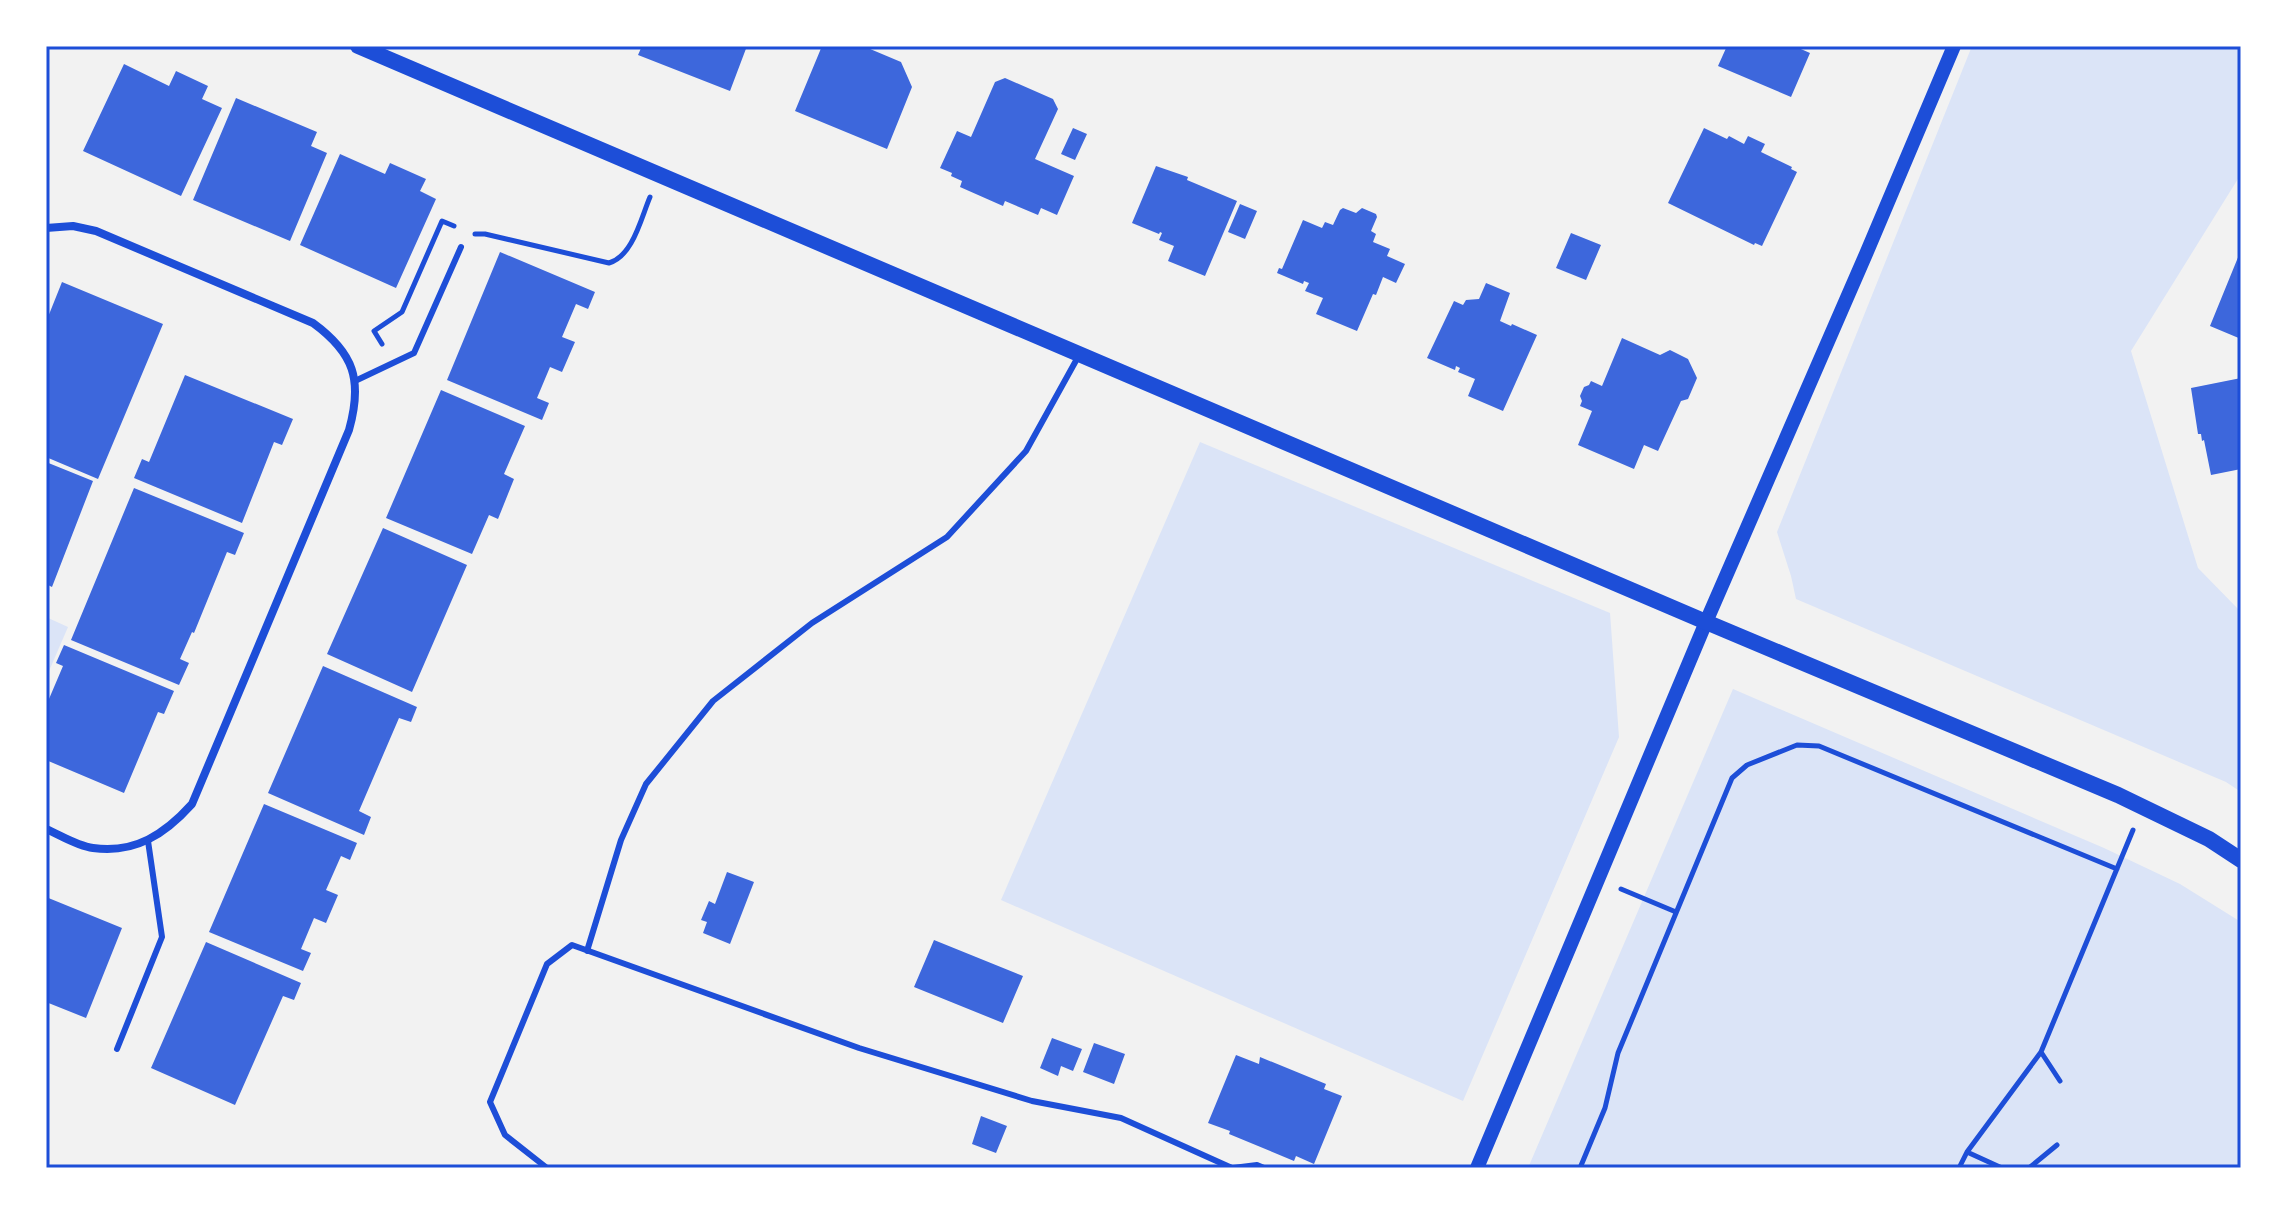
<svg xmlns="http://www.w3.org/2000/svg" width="2287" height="1214" viewBox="0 0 2287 1214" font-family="'DM Sans',sans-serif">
  <rect width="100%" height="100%" fill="#f2f2f2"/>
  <path fill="#dbe4f7" d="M 1972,46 L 2241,46 L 2241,174 L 2131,351 L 2198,568 L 2241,612 L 2241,792 L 2226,782 L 1796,599 L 1791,576 L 1777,532 Z
    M 1200,442 L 1610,613 L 1619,737 L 1463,1101 L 1001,900 Z
    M 46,617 L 68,627 L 46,678 Z
    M 1733,689 L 2104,848 L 2180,884 L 2241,922 L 2241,1168 L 1528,1168 Z"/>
  <path fill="#3d67dc" d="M 642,46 L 747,46 L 730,91 L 638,55 Z
    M 822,46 L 863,46 L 901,62 L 912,87 L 887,149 L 795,111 Z
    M 1727,46 L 1794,46 L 1810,53 L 1791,97 L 1718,66 Z
    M 124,64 L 169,86 L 176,71 L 208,86 L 202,99 L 222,108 L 181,196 L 83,151 Z
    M 1005,78 L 1053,99 L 1058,109 L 1035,159 L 1074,176 L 1057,215 L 1041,208 L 1038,215 L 1005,201 L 1003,206 L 960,187 L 962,181 L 951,176 L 952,173 L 940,168 L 957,131 L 971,137 L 995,82 Z
    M 236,98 L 317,132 L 311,146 L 327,153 L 290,241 L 193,200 Z
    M 1073,128 L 1087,134 L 1075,160 L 1061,154 Z
    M 1704,128 L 1727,139 L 1729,136 L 1744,144 L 1748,136 L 1765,144 L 1761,152 L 1792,167 L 1791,169 L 1797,172 L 1762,246 L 1755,243 L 1754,245 L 1668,203 Z
    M 340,154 L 385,174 L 390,163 L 426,179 L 420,191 L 436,199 L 396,288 L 300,245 Z
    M 1156,166 L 1188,177 L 1187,180 L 1237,201 L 1205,276 L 1168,261 L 1174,246 L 1159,240 L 1162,233 L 1160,232 L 1159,234 L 1132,223 Z
    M 1240,204 L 1257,211 L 1245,239 L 1228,232 Z
    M 1343,208 L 1356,213 L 1362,208 L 1376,214 L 1377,217 L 1371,231 L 1376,234 L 1373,242 L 1390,249 L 1387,256 L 1405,264 L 1396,283 L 1383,277 L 1376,295 L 1373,294 L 1357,331 L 1316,314 L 1323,298 L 1305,291 L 1309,283 L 1304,281 L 1303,284 L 1277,273 L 1279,268 L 1282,269 L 1303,220 L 1322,228 L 1325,222 L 1333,225 L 1340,210 Z
    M 1571,233 L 1601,245 L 1586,280 L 1556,268 Z
    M 2241,250 L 2241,339 L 2210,326 Z
    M 500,252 L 595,292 L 588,309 L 576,304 L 562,337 L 575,342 L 562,372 L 550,367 L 537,398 L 549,403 L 542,420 L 447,380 Z
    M 62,282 L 163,324 L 98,479 L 46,457 L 46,322 Z
    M 1486,283 L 1510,293 L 1500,321 L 1511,326 L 1512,324 L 1537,335 L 1503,411 L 1468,396 L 1475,379 L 1458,372 L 1460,368 L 1456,366 L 1455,370 L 1427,358 L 1454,301 L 1463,305 L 1466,300 L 1479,299 Z
    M 1622,338 L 1660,355 L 1670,350 L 1688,359 L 1697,378 L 1688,399 L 1681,401 L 1658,451 L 1644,445 L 1634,469 L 1578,445 L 1592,411 L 1580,406 L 1582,401 L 1580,396 L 1584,387 L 1589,385 L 1591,381 L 1602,386 Z
    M 185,375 L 293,419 L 282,445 L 274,442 L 242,523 L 134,478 L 142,459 L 149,462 Z
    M 2241,378 L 2241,469 L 2211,475 L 2204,440 L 2202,441 L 2201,434 L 2198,434 L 2191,388 Z
    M 441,390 L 525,426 L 504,474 L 514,479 L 498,519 L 489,515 L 472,554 L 386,518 Z
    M 46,462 L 93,481 L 52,587 L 46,584 Z
    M 134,488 L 244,533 L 235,555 L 227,552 L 194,633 L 192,632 L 180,659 L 189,663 L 179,685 L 71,640 Z
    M 383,528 L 467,565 L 412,692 L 327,654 Z
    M 64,645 L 174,691 L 164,714 L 158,712 L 124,793 L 46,760 L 46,706 L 63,666 L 56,663 Z
    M 323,666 L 417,707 L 411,722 L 399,718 L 359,811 L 371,817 L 364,835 L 268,793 Z
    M 264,804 L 357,843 L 350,860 L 341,856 L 326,890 L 338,895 L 326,923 L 314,918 L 301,949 L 311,953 L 303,971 L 209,932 Z
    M 727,872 L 754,882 L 730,944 L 703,933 L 707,922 L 701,920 L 709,901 L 715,904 Z
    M 46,897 L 122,928 L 86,1018 L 46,1002 Z
    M 934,940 L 1023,976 L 1003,1023 L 914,987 Z
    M 206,942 L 301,983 L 294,1000 L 283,996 L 235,1105 L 151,1068 Z
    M 1052,1038 L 1082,1049 L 1073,1071 L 1061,1066 L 1058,1076 L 1040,1068 Z
    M 1094,1043 L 1125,1054 L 1114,1084 L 1083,1072 Z
    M 1236,1055 L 1259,1064 L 1260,1057 L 1326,1084 L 1324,1089 L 1342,1096 L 1314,1164 L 1296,1156 L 1294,1161 L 1229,1134 L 1230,1131 L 1208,1123 Z
    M 981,1116 L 1007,1126 L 996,1153 L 972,1144 Z"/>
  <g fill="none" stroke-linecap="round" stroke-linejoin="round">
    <path stroke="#1d4ed8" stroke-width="5" d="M 475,234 L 485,234 L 609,263 C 633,256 641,218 650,197
      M 382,344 L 374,331 L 402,312 L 442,221 L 454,226
      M 1621,889 L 1676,912
      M 2041,1052 L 2060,1081
      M 1967,1152 L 2002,1168
      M 1580,1168 L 1605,1108 L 1618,1053 L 1732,778 L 1747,765 L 1797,745 L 1819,746 L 2117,869
      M 1959,1168 L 1967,1152 L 2041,1052 L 2133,830
      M 2029,1168 L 2057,1145"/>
    <path stroke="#1d4ed8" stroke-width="6" d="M 355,381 L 414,353 L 461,247
      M 587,951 L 621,840 L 646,784 L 713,701 L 812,623 L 947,537 L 1026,451 L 1078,357
      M 117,1049 L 162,937 L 148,841
      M 547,1168 L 505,1135 L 490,1102 L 547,964 L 572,945 L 859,1048 L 1032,1101 L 1121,1118 L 1232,1168
      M 1233,1168 L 1257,1165 L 1264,1168"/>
    <path stroke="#1d4ed8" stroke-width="8" d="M 46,228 L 73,226 L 96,231 L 313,323 C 354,353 363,380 349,430 L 192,804 C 165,834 135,854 93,848 C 77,846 60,835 46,829"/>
    <path stroke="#1d4ed8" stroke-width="14" d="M 1477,1168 L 1706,622 L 1866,254 L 1954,46"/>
    <path stroke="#1d4ed8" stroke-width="16" d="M 358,46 L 1706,622 L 2118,795 L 2209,839 L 2241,860"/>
  </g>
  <rect width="2287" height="1214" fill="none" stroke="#ffffff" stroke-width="96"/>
  <rect x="48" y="48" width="2191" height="1118" fill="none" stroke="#1d4ed8" stroke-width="3"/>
</svg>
